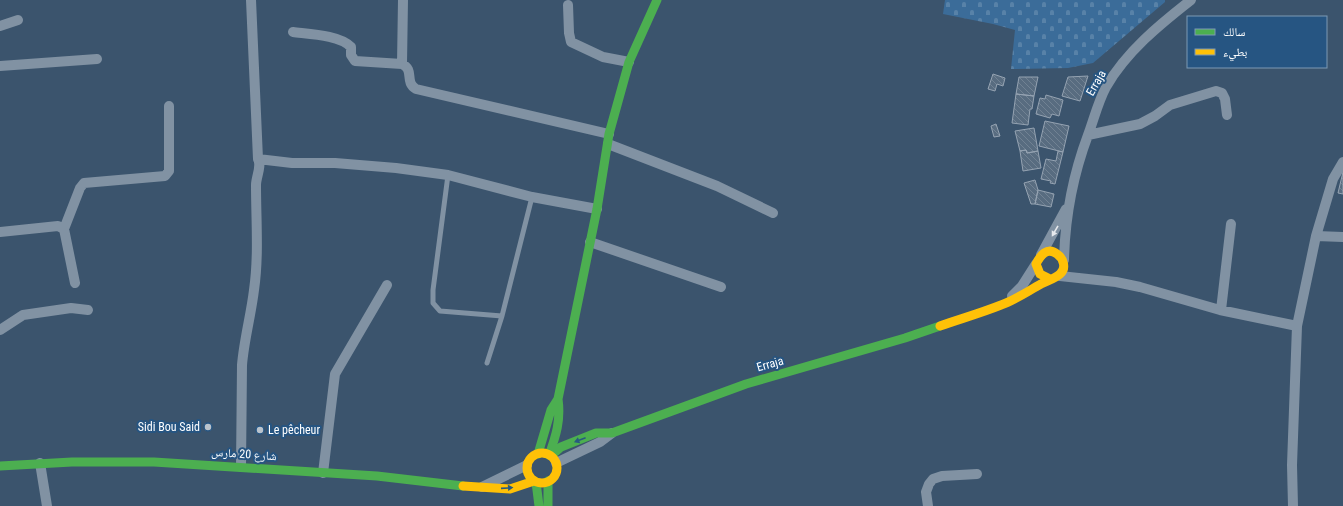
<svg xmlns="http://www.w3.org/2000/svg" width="1343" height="506" viewBox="0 0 1343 506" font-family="'Roboto Condensed','Noto Naskh Arabic',sans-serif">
  <defs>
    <pattern id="cemetery-stones" width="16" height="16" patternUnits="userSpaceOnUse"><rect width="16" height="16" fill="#3b6c99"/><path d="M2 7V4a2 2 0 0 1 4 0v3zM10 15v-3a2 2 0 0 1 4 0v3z" fill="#5882a8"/></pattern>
    <pattern id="building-back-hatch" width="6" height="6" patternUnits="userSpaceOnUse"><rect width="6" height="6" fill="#586c80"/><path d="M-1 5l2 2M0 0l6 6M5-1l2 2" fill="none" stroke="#718293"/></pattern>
  </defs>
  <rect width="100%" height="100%" fill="#3b546d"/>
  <path fill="url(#cemetery-stones)" d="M 945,0 L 1165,0 L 1165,2 L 1093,63 L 1068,68 L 1011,69 L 1015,30 L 993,24 L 943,14 Z"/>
  <path fill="url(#building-back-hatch)" stroke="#95a3b2" d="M 993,74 L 1005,78 L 1003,86 L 997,84 L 995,91 L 988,89 Z
    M 1088,76 L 1080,101 L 1062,96 L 1068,77 Z
    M 1019,77 L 1038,77 L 1034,96 L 1016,94 Z
    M 1016,94 L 1034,96 L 1032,109 L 1030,109 L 1028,125 L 1012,123 Z
    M 1046,95 L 1063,100 L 1059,116 L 1052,114 L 1050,118 L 1036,114 L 1040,98 L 1045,99 Z
    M 1045,121 L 1069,126 L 1063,152 L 1039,146 Z
    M 996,124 L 1000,136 L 994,137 L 991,126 Z
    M 1034,128 L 1038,151 L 1027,153 L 1026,150 L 1020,151 L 1015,131 Z
    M 1026,150 L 1027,153 L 1038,151 L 1041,168 L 1023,171 L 1020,151 Z
    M 1058,151 L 1063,152 L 1055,184 L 1050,183 L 1051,181 L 1041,179 L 1046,159 L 1056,161 Z
    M 1343,172 L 1343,194 L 1338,193 Z
    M 1035,180 L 1038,190 L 1035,204 L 1031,204 L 1024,183 Z
    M 1038,190 L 1054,194 L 1051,207 L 1035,204 Z"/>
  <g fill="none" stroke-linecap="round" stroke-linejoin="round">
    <path stroke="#8192a3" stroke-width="5" d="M 448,175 L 433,290 L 433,303 L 440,311 L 502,316
      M 487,363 L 502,316 L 532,197"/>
    <path stroke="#8192a3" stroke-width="10" d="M 251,0 L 258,159 L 292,163 L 335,163 L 396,168 L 448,175 L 532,197 L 597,209
      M 403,0 L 402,64 C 415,70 404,82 416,89 L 609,134
      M 568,5 L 569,33 L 571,42 L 603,57 L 629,62
      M 0,26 L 18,20
      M 293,32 C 309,34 340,35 351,47 L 351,55 L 355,61 L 402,64
      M 0,66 L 97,59
      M 1088,135 L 1140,124 L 1155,116 L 1170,105 L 1216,91 L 1222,93 L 1225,99 L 1227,115
      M 608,144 L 717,186 L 773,213
      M 64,229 L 80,188 L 84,183 L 165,176 L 169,171 L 169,106
      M 0,232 L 58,226 L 64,229 L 75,283
      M 1316,236 L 1343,237
      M 590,242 L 721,287
      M 1041,255 L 1066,209
      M 1064,260 C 1065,217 1073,175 1088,135 C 1094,119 1098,102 1106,87 C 1126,52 1159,25 1191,0
      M 1060,276 L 1116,282 L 1140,287 L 1220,310 L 1297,326
      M 1012,296 L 1022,286 L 1036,264
      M 1221,310 L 1231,224
      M 0,330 L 23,315 L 71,308 L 88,310
      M 40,463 L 47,506
      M 556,463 L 600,442 L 612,433
      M 241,467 L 242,365 C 244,340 251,315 254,290 C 259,255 256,220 256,185 C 256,177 262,166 258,159
      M 323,473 L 335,374 L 387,285
      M 482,487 L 527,465
      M 928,506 L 926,492 L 929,484 L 933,479 L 942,476 L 977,474
      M 1293,506 L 1292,465 L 1297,326 L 1316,236 L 1333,179 L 1343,162"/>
    <path stroke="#4caf50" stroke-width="9" d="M 538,454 L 551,410 L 558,399 L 597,209 L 609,134 L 629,62 L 657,0
      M 549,455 C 556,436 561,420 558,399
      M 551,456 L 561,447 L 596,433 L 612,433 L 746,384 L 905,338 L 940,326
      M 0,466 L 72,462 L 154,462 L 377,476 L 463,486
      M 548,481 L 548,506
      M 536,482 L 539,506"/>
    <path stroke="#ffc107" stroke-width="9" d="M 940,326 C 960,319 981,313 1001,305 C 1015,300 1028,291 1041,284 C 1047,281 1056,278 1060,274 C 1067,268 1063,258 1057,254 C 1047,246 1040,256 1036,264 L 1040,274 L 1050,279
      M527 468a15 15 0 1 1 30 0a15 15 0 1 1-30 0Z
      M 463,486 L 510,489 L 534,481"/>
  </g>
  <defs><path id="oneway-solid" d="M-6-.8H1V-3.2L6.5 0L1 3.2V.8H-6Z"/></defs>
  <use fill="#e6e9ed" href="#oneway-solid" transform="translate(1055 231) rotate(120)"/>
  <g fill="#285a80">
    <use href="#oneway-solid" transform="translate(580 440) rotate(159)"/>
    <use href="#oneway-solid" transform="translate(507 488) rotate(-4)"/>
  </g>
  <g fill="#bac3cc" stroke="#265582" stroke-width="1.5">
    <circle cx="208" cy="427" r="4"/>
    <circle cx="260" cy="430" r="4"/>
  </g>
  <g text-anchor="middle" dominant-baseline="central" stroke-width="4" stroke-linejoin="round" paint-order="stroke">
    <g font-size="12" fill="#fff" stroke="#265582">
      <text transform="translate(1096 83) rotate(-60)">Erraja</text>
      <text transform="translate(770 364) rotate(-16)">Erraja</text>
      <text transform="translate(244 454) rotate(4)">شارع 20 مارس</text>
    </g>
    <g font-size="12" fill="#fff" stroke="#265582" text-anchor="end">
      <text x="200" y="427">Sidi Bou Said</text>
      <text x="268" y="430" text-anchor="start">Le pêcheur</text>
    </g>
  </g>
  <rect x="1187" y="16" width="140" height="52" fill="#265582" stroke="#7d99b4"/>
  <rect x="1195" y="29" width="20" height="6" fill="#4caf50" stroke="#7d99b4"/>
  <text x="1223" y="36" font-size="12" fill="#ffffff">سالك</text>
  <rect x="1195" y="49" width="20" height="6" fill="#ffc107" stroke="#7d99b4"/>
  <text x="1223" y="56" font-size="12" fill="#ffffff">بطيء</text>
</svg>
